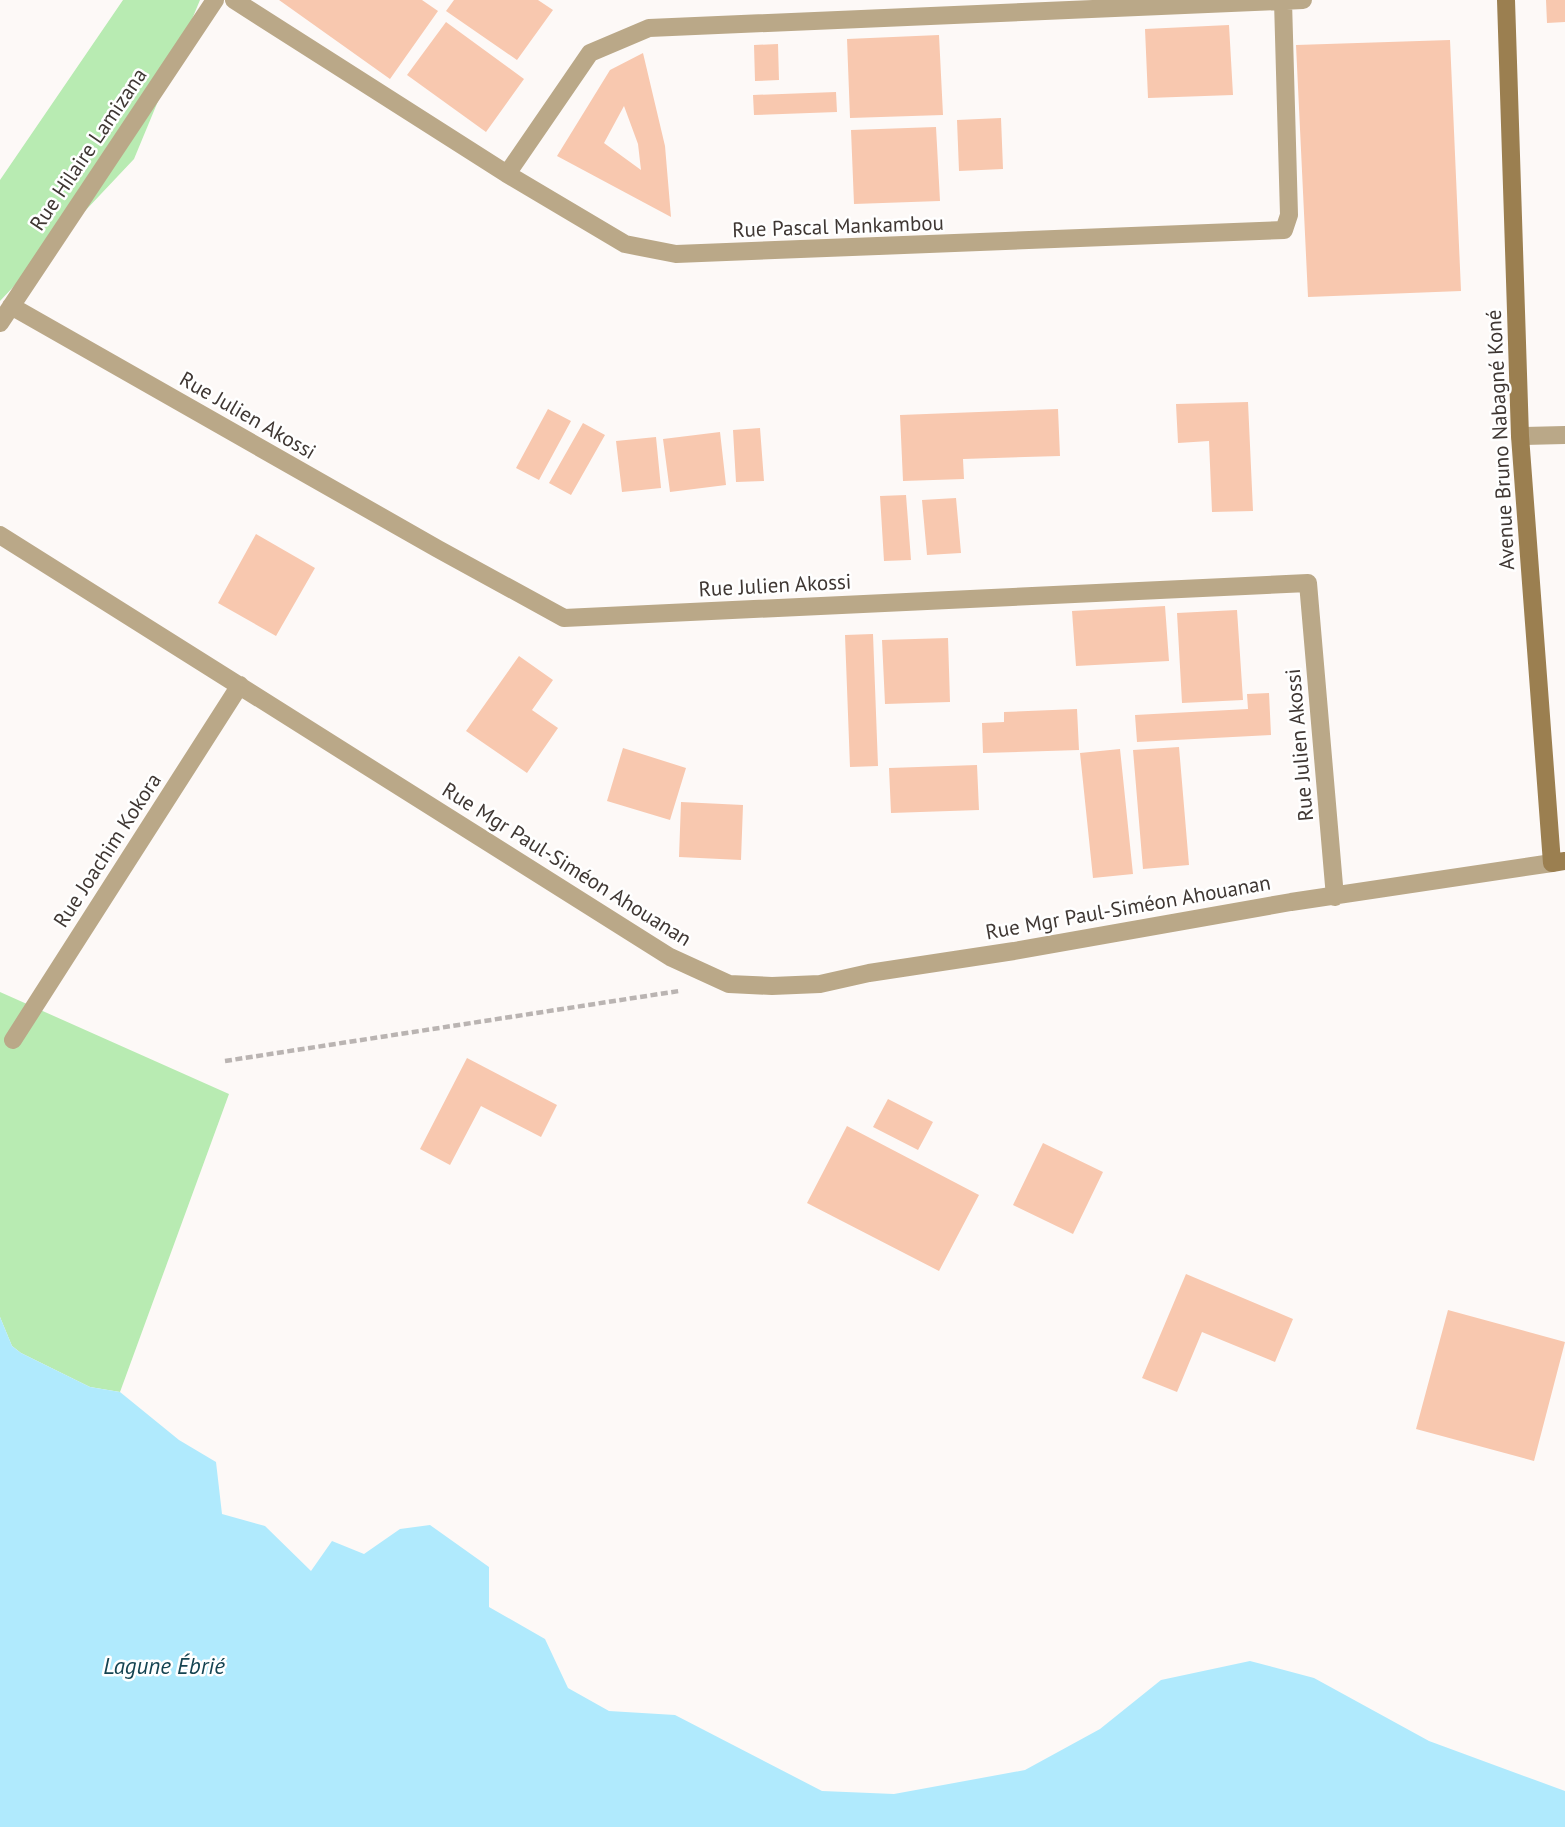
<svg xmlns="http://www.w3.org/2000/svg" width="1565" height="1827" viewBox="0 0 1565 1827" font-family="'PT Sans',sans-serif">
  <rect width="100%" height="100%" fill="#fdf9f7"/>
  <path fill="#b8ebb2" d="M 123,0 L 200,0 L 134,159 L 0,301 L 0,180 Z
    M 0,992 L 229,1094 L 120,1392 L 90,1387 L 21,1353 L 12,1346 L 0,1317 Z"/>
  <path fill="#b0eafd" d="M 0,1317 L 12,1346 L 21,1353 L 90,1387 L 120,1392 L 179,1440 L 216,1462 L 222,1514 L 265,1526 L 311,1571 L 332,1541 L 364,1554 L 400,1529 L 430,1525 L 489,1567 L 489,1607 L 545,1639 L 568,1688 L 609,1711 L 675,1715 L 822,1791 L 894,1794 L 1025,1770 L 1100,1729 L 1161,1680 L 1250,1661 L 1314,1678 L 1429,1741 L 1565,1791 L 1565,1827 L 0,1827 Z"/>
  <path fill="#f8c8af" fill-rule="evenodd" d="M 279,0 L 422,0 L 438,11 L 390,79 Z
    M 454,0 L 538,0 L 553,10 L 517,60 L 446,11 Z
    M 1546,0 L 1565,0 L 1565,22 L 1547,23 Z
    M 446,22 L 524,79 L 486,132 L 407,75 Z
    M 1229,25 L 1233,95 L 1148,98 L 1145,29 Z
    M 939,35 L 943,115 L 850,118 L 847,39 Z
    M 1450,40 L 1461,291 L 1308,297 L 1296,45 Z
    M 778,44 L 779,80 L 755,81 L 754,45 Z
    M 643,53 L 665,146 L 671,217 L 557,156 L 610,70 ZM 624,106 L 638,144 L 641,170 L 604,143 Z
    M 836,92 L 837,112 L 754,115 L 753,95 Z
    M 1001,118 L 1003,169 L 959,171 L 957,120 Z
    M 936,127 L 940,201 L 854,204 L 851,130 Z
    M 1248,402 L 1253,511 L 1212,512 L 1209,441 L 1178,443 L 1176,404 Z
    M 548,409 L 571,421 L 539,480 L 516,468 Z
    M 1058,409 L 1060,456 L 963,459 L 964,479 L 903,481 L 900,415 Z
    M 583,423 L 605,435 L 571,495 L 549,483 Z
    M 760,428 L 764,481 L 736,482 L 733,430 Z
    M 720,432 L 726,485 L 670,492 L 663,439 Z
    M 656,437 L 661,488 L 622,492 L 616,441 Z
    M 906,495 L 911,560 L 884,561 L 880,496 Z
    M 956,498 L 961,553 L 927,555 L 922,500 Z
    M 256,534 L 315,568 L 276,636 L 218,603 Z
    M 1165,606 L 1169,661 L 1076,666 L 1072,611 Z
    M 1237,610 L 1243,700 L 1182,703 L 1177,613 Z
    M 873,634 L 878,766 L 850,767 L 845,635 Z
    M 948,638 L 950,702 L 885,704 L 882,640 Z
    M 519,656 L 553,680 L 532,710 L 558,728 L 527,773 L 466,731 Z
    M 1269,693 L 1271,735 L 1137,742 L 1135,715 L 1248,709 L 1247,694 Z
    M 1077,709 L 1079,750 L 983,753 L 982,723 L 1004,722 L 1004,712 Z
    M 1179,747 L 1189,865 L 1143,869 L 1133,750 Z
    M 623,748 L 686,768 L 670,820 L 607,801 Z
    M 1120,749 L 1133,874 L 1093,878 L 1080,753 Z
    M 977,765 L 979,810 L 891,813 L 889,768 Z
    M 681,802 L 743,805 L 741,860 L 679,857 Z
    M 467,1058 L 557,1105 L 541,1137 L 481,1106 L 450,1165 L 420,1149 Z
    M 888,1099 L 933,1122 L 918,1150 L 873,1127 Z
    M 847,1126 L 979,1195 L 939,1271 L 807,1203 Z
    M 1043,1143 L 1103,1172 L 1073,1234 L 1013,1205 Z
    M 1186,1274 L 1293,1319 L 1275,1362 L 1202,1332 L 1177,1392 L 1142,1378 Z
    M 1448,1310 L 1565,1342 L 1534,1461 L 1416,1429 Z"/>
  <g fill="none" stroke-linecap="round" stroke-linejoin="round">
    <path stroke="#bab4b2" stroke-width="4.5" stroke-dasharray="7 3.5" stroke-linecap="butt" d="M 225,1061 L 679,991"/>
    <path stroke="#baa888" stroke-width="18" d="M 234,0 L 507,174 L 625,244 L 676,254 L 1284,230 L 1289,215 L 1283,1
      M 507,174 L 590,53 L 649,28 L 1303,0
      M 11,306 L 438,549 L 564,618 L 1308,583 L 1335,897
      M 0,323 L 215,0
      M 1520,436 L 1565,435
      M 0,535 L 670,957 L 729,984 L 772,986 L 820,984 L 869,973 L 1014,951 L 1291,902 L 1552,863
      M 13,1040 L 240,685"/>
    <path stroke="#9b7f50" stroke-width="18" d="M 1506,0 L 1520,436 L 1552,863 L 1565,861"/>
  </g>
  <g text-anchor="middle" dominant-baseline="central" stroke-width="5" stroke-linejoin="round" paint-order="stroke">
    <g font-size="21" fill="#3f3733" stroke="#fff">
      <text transform="translate(88 149) rotate(-56)">Rue Hilaire Lamizana</text>
      <text transform="translate(838 226) rotate(-2)">Rue Pascal Mankambou</text>
      <text transform="translate(248 415) rotate(30)">Rue Julien Akossi</text>
      <text transform="translate(1500 440) rotate(-93)">Avenue Bruno Nabagné Koné</text>
      <text transform="translate(775 585) rotate(-3)">Rue Julien Akossi</text>
      <text transform="translate(1299 745) rotate(-95)">Rue Julien Akossi</text>
      <text transform="translate(107 850) rotate(-57)">Rue Joachim Kokora</text>
      <text transform="translate(567 864) rotate(32)">Rue Mgr Paul-Siméon Ahouanan</text>
      <text transform="translate(1128 907) rotate(-10)">Rue Mgr Paul-Siméon Ahouanan</text>
    </g>
    <g font-size="23" font-style="italic" fill="#154452" stroke="#fff">
      <text x="164" y="1665">Lagune Ébrié</text>
    </g>
  </g>
</svg>
